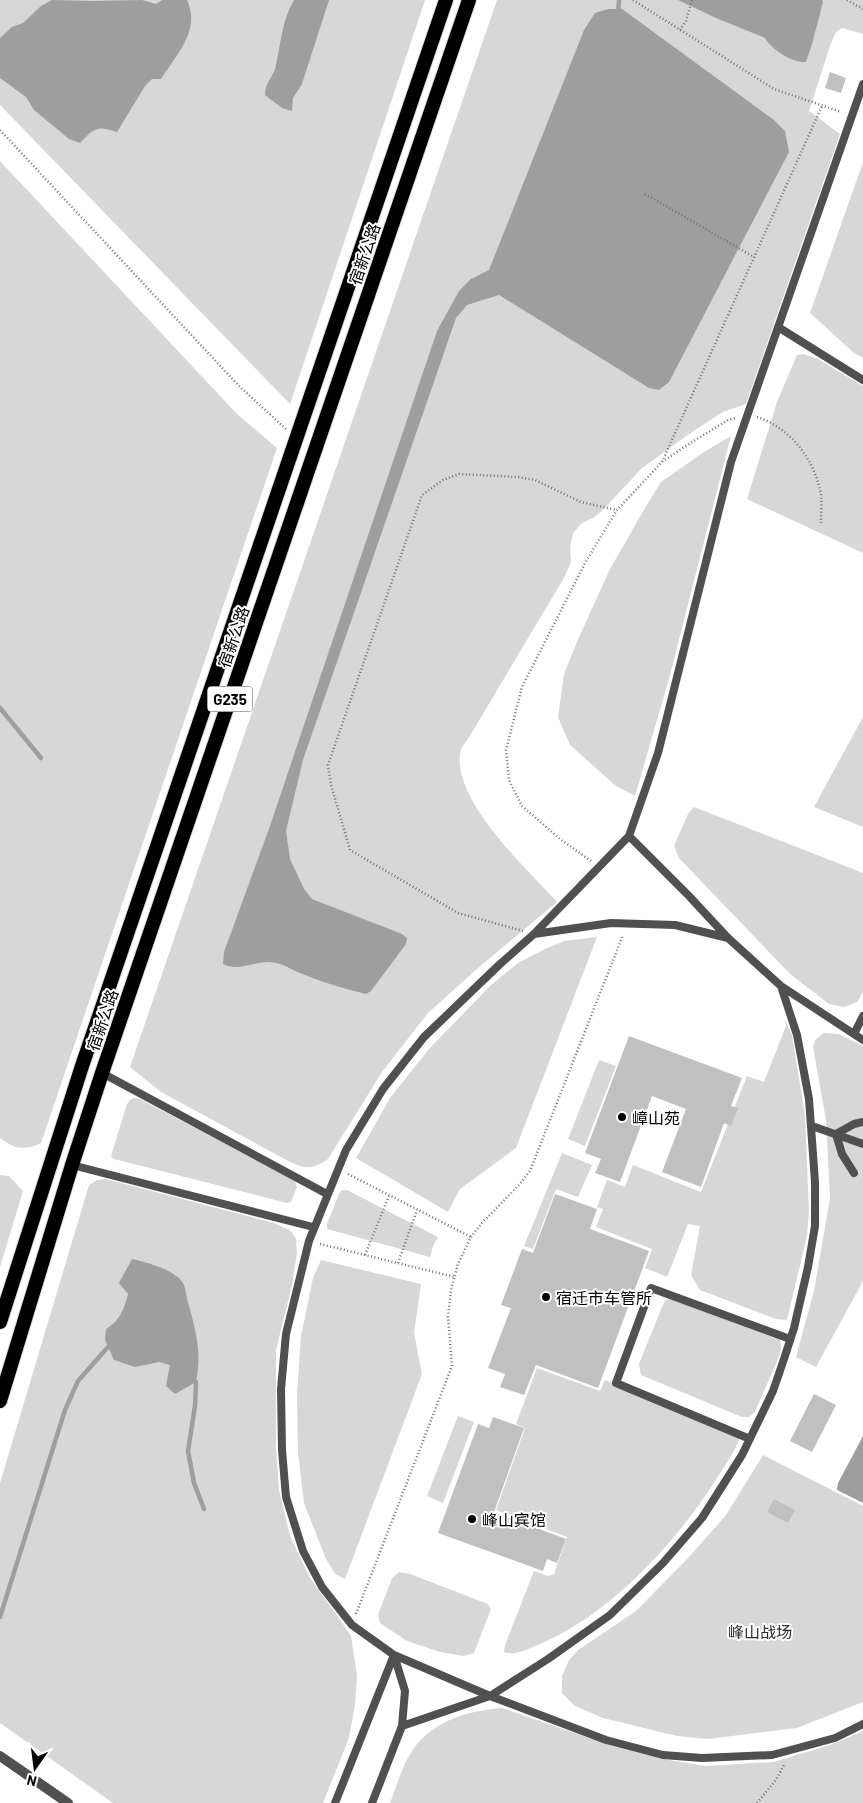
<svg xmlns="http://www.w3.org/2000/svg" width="863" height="1803" viewBox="0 0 863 1803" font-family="Barlow,'Noto Sans SC',sans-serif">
  <rect width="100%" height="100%" fill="#fff"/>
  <path fill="#d7d7d7" d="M 0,0 L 425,0 L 290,404 L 0,105 Z
    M 497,0 L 863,0 L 863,34 L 842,28 L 836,32 L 831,43 L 809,111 L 840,134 L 746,404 L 723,412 L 689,434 L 641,469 L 601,512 L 593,518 L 582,523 L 573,533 L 570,548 L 571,562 L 565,576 L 471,734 C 468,740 460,747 460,754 C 454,802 526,868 557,902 L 478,968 L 428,1013 L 382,1072 L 328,1159 C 314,1168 308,1170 292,1163 L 161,1092 L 130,1067 Z
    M 0,161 L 237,414 L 277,448 L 41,1143 C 24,1151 15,1149 0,1138 Z
    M 863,162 L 863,358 L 854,353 L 810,313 Z
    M 803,354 L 818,359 L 863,386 L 863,553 L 747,499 L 777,402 L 797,355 Z
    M 731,436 L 669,679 L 635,796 L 616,786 L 570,745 L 558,717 L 564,674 L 580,635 L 610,569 L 642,513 L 661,482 L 704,452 Z
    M 863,717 L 863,827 L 814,807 Z
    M 694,807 L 863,873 L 863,992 L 857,1002 L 844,1007 L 829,1004 L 790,974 L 679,858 L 674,846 L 688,814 Z
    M 597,937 L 516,1148 L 460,1189 L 448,1212 L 356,1158 L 390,1098 L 429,1049 L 490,986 L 518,963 L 545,949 L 564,941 Z
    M 784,1018 L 792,1035 L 805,1115 L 809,1211 L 807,1236 L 787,1320 L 776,1319 L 700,1290 L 691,1275 L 700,1226 L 688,1224 L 667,1277 L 645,1268 L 652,1249 L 596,1227 L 603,1209 L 597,1207 L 607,1180 L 625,1187 L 633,1165 L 701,1192 L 747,1076 L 764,1082 L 784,1031 L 786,1025 Z
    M 824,1033 L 839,1034 L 863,1046 L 863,1281 L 816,1367 L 796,1357 L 814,1291 L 830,1198 L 826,1120 L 813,1047 L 815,1040 Z
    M 599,1060 L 616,1066 L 585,1146 L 568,1139 Z
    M 134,1098 L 140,1099 L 295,1181 L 297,1187 L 291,1202 L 287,1203 L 114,1159 L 111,1156 L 127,1104 L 130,1100 Z
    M 562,1153 L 592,1165 L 578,1197 L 556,1189 L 533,1249 L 524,1246 Z
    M 0,1175 L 9,1176 L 23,1191 L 0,1267 Z
    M 106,1179 L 274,1223 L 291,1231 L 296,1239 L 297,1253 L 292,1285 L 276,1350 L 276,1446 L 279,1490 L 290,1536 L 310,1578 L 341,1621 L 351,1636 L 357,1676 L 355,1705 L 349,1738 L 323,1803 L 113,1803 L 0,1723 L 0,1483 L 89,1185 L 97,1180 Z
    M 342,1190 L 347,1190 L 438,1237 L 433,1246 L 430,1257 L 327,1229 L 327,1224 L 339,1194 Z
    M 321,1260 L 421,1284 L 414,1333 L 422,1374 L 345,1579 L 335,1574 L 326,1559 L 304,1503 L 298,1453 L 297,1395 L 301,1336 L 313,1278 Z
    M 668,1299 L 674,1300 L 780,1340 L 781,1347 L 780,1354 L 755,1412 L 749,1417 L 742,1417 L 641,1375 L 639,1364 L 662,1307 L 665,1301 Z
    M 537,1368 L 600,1391 L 605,1380 L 740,1438 C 734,1454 724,1467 715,1481 C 675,1544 609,1615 540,1644 C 528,1649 516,1656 504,1652 L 505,1645 L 534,1571 L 548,1576 L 554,1574 L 567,1537 L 496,1510 L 525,1428 L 516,1424 Z
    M 458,1416 L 474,1422 L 443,1503 L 427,1496 Z
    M 763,1455 L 863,1506 L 863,1702 L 797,1728 L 708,1739 L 677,1736 L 603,1718 L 575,1706 L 562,1693 L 562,1676 L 569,1660 L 578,1650 L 636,1611 L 690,1556 L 726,1515 Z
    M 399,1572 L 410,1574 L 488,1604 L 491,1609 L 474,1653 L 464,1656 L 440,1652 L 407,1641 L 380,1623 L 378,1615 L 392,1578 Z
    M 502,1708 L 612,1746 L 669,1760 L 706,1766 L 774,1762 L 833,1744 L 863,1731 L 863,1803 L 390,1803 C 396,1788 401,1770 409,1756 C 428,1722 465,1711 502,1708 Z"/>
  <path fill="#9e9e9e" d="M 52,0 L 93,1 L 142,0 L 156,4 L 162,0 L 187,0 C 201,30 177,54 161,79 L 152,79 L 145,86 L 117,132 C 97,125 94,128 80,143 L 69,139 L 34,110 L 26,97 L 0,78 L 0,38 L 12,27 L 23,23 L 41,6 Z
    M 294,0 L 329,0 L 302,84 L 293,98 L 292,111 L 282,108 L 265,95 C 265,81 274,77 276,65 C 281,43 282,20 294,0 Z
    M 678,0 L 822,0 L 823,2 L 812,44 L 806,62 C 792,63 772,50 765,38 L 716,18 Z
    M 608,9 L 622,9 L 774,120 L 785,131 L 789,152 L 669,382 L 659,390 L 649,388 L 499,295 L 467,305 L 456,318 L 303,760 L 286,831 L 290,859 L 304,889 L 312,899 L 402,934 L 407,938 L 406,944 L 371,991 L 366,994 C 345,989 325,983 305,975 C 296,972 286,965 276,963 C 258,958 240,973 223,964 L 224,952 L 270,826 L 437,331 L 459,291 L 471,279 L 489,270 L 584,30 L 595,13 Z
    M 132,1259 C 146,1262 175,1270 183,1283 C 186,1288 186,1297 188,1302 C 196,1332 202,1351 196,1382 L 175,1394 L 166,1386 L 170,1365 L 159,1362 L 135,1367 L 114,1360 L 105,1340 L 106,1329 C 120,1321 124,1309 128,1294 L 119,1283 Z
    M 863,1436 L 863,1503 L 837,1490 L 838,1483 Z"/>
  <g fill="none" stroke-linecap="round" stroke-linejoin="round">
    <path stroke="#9e9e9e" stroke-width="4.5" d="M 618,14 L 619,0
      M 0,708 L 41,758
      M 196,1382 L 195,1406 L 188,1451 L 194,1483 L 204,1509
      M 0,1617 L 65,1410 L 78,1381 L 108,1347"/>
  </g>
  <path fill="#c0c0c0" d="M 830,72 L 846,78 L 841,93 L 825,88 Z
    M 629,1036 L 742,1078 L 731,1106 L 738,1108 L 731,1126 L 724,1123 L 701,1187 L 662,1172 L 686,1109 L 652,1096 L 620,1182 L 595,1173 L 601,1159 L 585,1153 Z
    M 555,1194 L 597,1209 L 590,1229 L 649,1251 L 598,1388 L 536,1365 L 524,1395 L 500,1387 L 505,1374 L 488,1368 L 511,1308 L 501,1305 L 522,1249 L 533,1253 Z
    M 814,1394 L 836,1405 L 812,1452 L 790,1441 Z
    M 493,1417 L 524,1428 L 494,1512 L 566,1539 L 557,1563 L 547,1559 L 543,1571 L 438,1533 L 478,1424 L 489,1428 Z
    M 774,1499 L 795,1510 L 788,1523 L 767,1512 Z"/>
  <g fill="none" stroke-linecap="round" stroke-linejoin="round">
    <defs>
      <path id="trunk" d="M 0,1322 L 82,1066 L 446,0
        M 0,1401 L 72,1165 L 102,1073 L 469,0"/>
    </defs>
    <use href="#trunk" stroke="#dbdbdb" stroke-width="16"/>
    <path stroke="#727272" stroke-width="2.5" stroke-dasharray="1 2.5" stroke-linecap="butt" d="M 633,0 L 774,89 L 841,112
      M 847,0 L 863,9
      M 680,30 L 686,21 L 692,0
      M 0,130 L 239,386 L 286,429
      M 645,194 L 754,257
      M 757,417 C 791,428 815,460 821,495 C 822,504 821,514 821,523
      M 662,462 L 822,106
      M 591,861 L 560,839 L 522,806 L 509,780 L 506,750 L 522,687 L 585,563 L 617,510 L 662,462 L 692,442 L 728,420 L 735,418
      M 523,931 L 458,913 L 350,850 L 331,785 L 328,765 L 422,495 L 443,480 L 459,474 L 518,477 L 535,480 L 581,502 L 617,510
      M 348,1174 L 471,1237
      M 320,1244 L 455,1277
      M 365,1255 L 389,1196
      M 398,1263 L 417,1210
      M 356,1614 L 452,1366 L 448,1317 L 451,1290 L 458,1264 L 471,1237 L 481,1224 L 519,1185 L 530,1171 L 623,935
      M 757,1803 L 776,1780 L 785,1763"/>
    <path stroke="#505050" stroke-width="8" d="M 863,84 L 731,462 L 658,753 L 629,836 L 534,934 L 499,965 L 424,1037 L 383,1089 L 346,1150 L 309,1241 L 286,1334 L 281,1389 L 282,1450 L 286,1497 L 303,1551 L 322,1587 L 352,1625 L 394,1655 L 490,1696 L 606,1740 L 663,1755 L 702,1758 L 772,1755 L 835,1738 L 863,1724
      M 778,327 L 863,380
      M 629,836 L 689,896 L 728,938 L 781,986 L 863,1040
      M 534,934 L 611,923 L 675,925 L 728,938
      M 854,1034 L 863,1016
      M 102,1073 L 327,1194
      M 812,1126 L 863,1144
      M 72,1165 L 313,1227
      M 854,1173 L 842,1154 L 836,1134 L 854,1124 L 863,1122
      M 750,1439 L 616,1383 L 651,1288 L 790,1339
      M 402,1726 L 490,1696 L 548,1659 L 610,1615 L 663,1563 L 702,1518 L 742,1455 L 773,1391 L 784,1359 L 794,1328 L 808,1267 L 815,1226 L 815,1182 L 809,1099 L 797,1035 L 781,986
      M 335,1803 L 394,1655
      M 372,1803 L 402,1726 L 405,1691 L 394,1655"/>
    <path stroke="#505050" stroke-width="10" d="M 0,1756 L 68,1803"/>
    <use href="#trunk" stroke="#000" stroke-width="14"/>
  </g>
  <g fill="#000" stroke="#fff" stroke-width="2">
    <circle cx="622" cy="1117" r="5"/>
    <circle cx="546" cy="1297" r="5"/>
    <circle cx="472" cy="1519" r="5"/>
  </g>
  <g text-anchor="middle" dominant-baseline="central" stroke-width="4" stroke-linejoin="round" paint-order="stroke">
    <rect fill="#fff" stroke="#4c4c4c" stroke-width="1" x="207.5" y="686.5" width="45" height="25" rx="4"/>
    <g font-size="15" font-weight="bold" fill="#000">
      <text x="230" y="699">G235</text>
    </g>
    <g font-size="16" fill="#000" stroke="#fff">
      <text transform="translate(364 254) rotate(-71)">宿新公路</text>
      <text transform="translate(233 637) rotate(-71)">宿新公路</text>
      <text transform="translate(102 1020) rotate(-71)">宿新公路</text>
    </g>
    <g font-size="16" fill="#000" stroke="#fff" text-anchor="start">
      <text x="632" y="1117">嶂山苑</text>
      <text x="556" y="1297">宿迁市车管所</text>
      <text x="482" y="1519">峰山宾馆</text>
    </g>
    <g font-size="16" fill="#2e2e2e" stroke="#fff">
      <text x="760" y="1631">峰山战场</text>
    </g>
  </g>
  <g transform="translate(35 1768) rotate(194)" stroke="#ffffff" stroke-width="4" paint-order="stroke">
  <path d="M0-4L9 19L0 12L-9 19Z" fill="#000000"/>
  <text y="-8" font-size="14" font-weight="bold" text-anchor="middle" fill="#000000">N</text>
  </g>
</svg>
